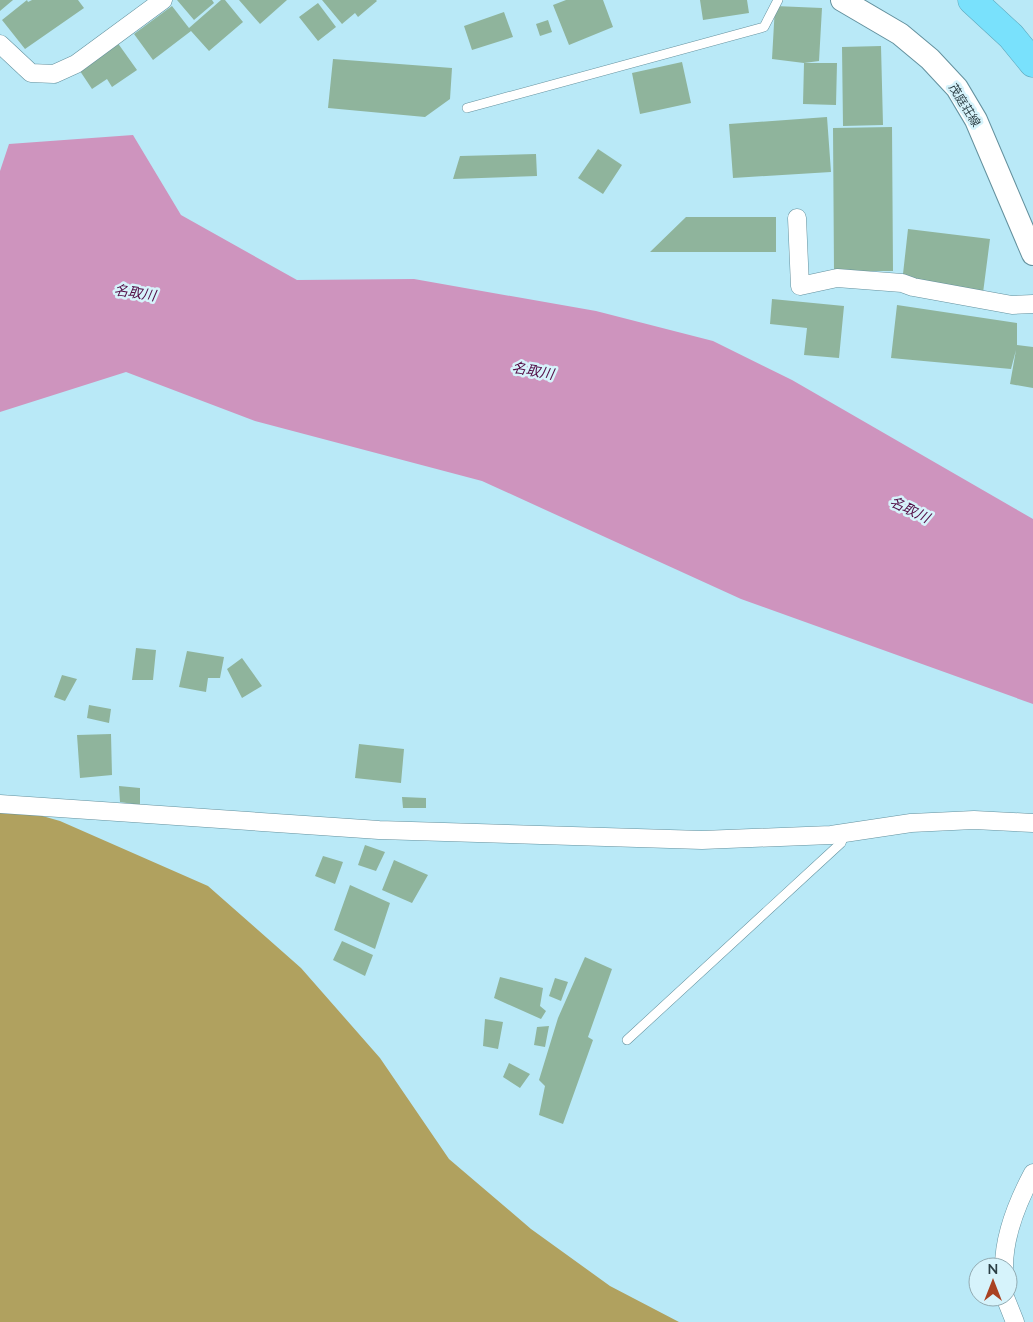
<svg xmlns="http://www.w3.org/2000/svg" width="1033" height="1322" viewBox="0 0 1033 1322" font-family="Lato,'Noto Sans JP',sans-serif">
  <rect width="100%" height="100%" fill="#b9e9f7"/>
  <path fill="#b0a15f" d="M 0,804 L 60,821 L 208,886 L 301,968 L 380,1058 L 449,1159 L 531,1229 L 610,1286 L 679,1322 L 0,1322 Z"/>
  <path fill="#ce94be" d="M 133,135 L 181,215 L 297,280 L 414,279 L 596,311 L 713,341 L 792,380 L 1033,519 L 1033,704 L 741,599 L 482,481 L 255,421 L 126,372 L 0,412 L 0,171 L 9,144 Z"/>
  <path fill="#8fb49c" d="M 0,0 L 13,0 L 0,11 Z
    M 27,0 L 28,2 L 32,0 L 78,0 L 84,8 L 25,49 L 2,20 Z
    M 177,0 L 212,0 L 214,3 L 194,20 Z
    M 221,0 L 225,0 L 243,22 L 209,51 L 191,31 L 153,60 L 134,34 L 172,6 L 189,28 Z
    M 239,0 L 287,0 L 260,24 Z
    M 322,0 L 376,0 L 377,1 L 358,17 L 355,13 L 342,24 Z
    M 566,0 L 603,0 L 613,27 L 569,45 L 553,5 Z
    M 700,0 L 747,0 L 749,13 L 703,20 Z
    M 318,3 L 336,27 L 318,41 L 299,17 Z
    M 775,6 L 822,8 L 819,61 L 804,63 L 772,59 Z
    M 504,12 L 513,37 L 472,50 L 464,26 Z
    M 548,20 L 552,32 L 540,36 L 536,24 Z
    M 117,42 L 137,70 L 112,87 L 107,79 L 92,89 L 78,68 Z
    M 881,46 L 883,125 L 843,126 L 842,47 Z
    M 333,59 L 452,68 L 450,99 L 425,117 L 328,108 Z
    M 682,62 L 691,103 L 640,114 L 632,73 Z
    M 804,63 L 837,63 L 836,105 L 803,104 Z
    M 827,117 L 831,172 L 733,178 L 729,124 Z
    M 892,127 L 893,271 L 834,271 L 833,128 Z
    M 598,149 L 622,165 L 603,194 L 578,178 Z
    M 536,154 L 537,176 L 453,179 L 460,156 Z
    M 686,217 L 776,217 L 776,252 L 650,252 Z
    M 908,229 L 990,239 L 983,293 L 902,283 Z
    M 772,299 L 844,306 L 839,358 L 804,355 L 807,328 L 770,324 Z
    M 897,305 L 1017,323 L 1017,345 L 1033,347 L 1033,388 L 1010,384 L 1016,350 L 1011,369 L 891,358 Z
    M 136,648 L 156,650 L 153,680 L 132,680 Z
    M 187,651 L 224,657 L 220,678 L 208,678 L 206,692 L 179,687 Z
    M 242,658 L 262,686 L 242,698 L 227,669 Z
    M 62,675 L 77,679 L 65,701 L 54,697 Z
    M 89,705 L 111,709 L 109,723 L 87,718 Z
    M 111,734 L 112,775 L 80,778 L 77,735 Z
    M 359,744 L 404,749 L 401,783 L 355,778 Z
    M 119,786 L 140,788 L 140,805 L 120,802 Z
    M 402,797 L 426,798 L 426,808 L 403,808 Z
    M 365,845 L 385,852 L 376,871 L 358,865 Z
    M 323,856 L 343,862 L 335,884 L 315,876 Z
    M 394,860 L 428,875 L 412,903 L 382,890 Z
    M 350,885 L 390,903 L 375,949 L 334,930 Z
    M 342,941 L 373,955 L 365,976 L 333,960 Z
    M 585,957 L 612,969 L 588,1037 L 593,1040 L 563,1124 L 539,1115 L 545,1086 L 539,1080 L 558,1018 Z
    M 500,977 L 543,988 L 540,1006 L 546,1011 L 541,1019 L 494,998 Z
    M 555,978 L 568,982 L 561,1001 L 549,996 Z
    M 485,1019 L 503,1022 L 498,1049 L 483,1046 Z
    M 549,1026 L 545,1047 L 534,1045 L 537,1027 Z
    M 509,1063 L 530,1074 L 520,1088 L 503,1077 Z"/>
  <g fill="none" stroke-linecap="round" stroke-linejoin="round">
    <defs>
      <path id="service" d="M 467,108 L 764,27 L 778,0
        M 627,1040 L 841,843 L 845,833"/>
      <path id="minor" d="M 0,44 L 31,73 L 54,74 L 76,64 L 163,0
        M 797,218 L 800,286 L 837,278 L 902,283 L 913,287 L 1012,305 L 1033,304
        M 0,804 L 379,830 L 702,840 L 831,835 L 911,823 L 974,820 L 1033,823
        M 1004,1267 C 1004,1234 1018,1201 1033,1173
        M 1005,1297 L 1015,1322"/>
      <path id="tertiary" d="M 842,0 L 900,34 L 930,59 L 957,88 L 976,120 L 1033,254"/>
      <path id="motorway" d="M 972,0 L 1011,36 L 1033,63"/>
    </defs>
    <use href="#service" stroke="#64919e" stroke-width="10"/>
    <use href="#minor" stroke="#64919e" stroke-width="19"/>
    <use href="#tertiary" stroke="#64919e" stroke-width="24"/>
    <use href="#motorway" stroke="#5ea8bc" stroke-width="29"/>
    <use href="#service" stroke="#fff" stroke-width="9"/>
    <use href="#minor" stroke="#fff" stroke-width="18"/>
    <use href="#tertiary" stroke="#fff" stroke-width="22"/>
    <use href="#motorway" stroke="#79e1fc" stroke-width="28"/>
  </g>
  <g text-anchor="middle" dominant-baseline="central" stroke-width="5" stroke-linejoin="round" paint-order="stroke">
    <g font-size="12" fill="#2c3f45" stroke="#d6f3fb">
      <text transform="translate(965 105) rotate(58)">茂庭荘線</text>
    </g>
    <g font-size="14" font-style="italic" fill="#520d45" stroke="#d6f3fb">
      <text transform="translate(135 292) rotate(9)">名取川</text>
      <text transform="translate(533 370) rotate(10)">名取川</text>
      <text transform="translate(910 509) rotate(26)">名取川</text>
    </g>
  </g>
  <g transform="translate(993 1282)"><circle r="24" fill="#d6f3fb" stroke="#92abb2"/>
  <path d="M0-4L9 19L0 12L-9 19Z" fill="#a94222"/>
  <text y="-8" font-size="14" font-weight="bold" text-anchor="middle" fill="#2c3f45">N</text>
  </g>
</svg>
